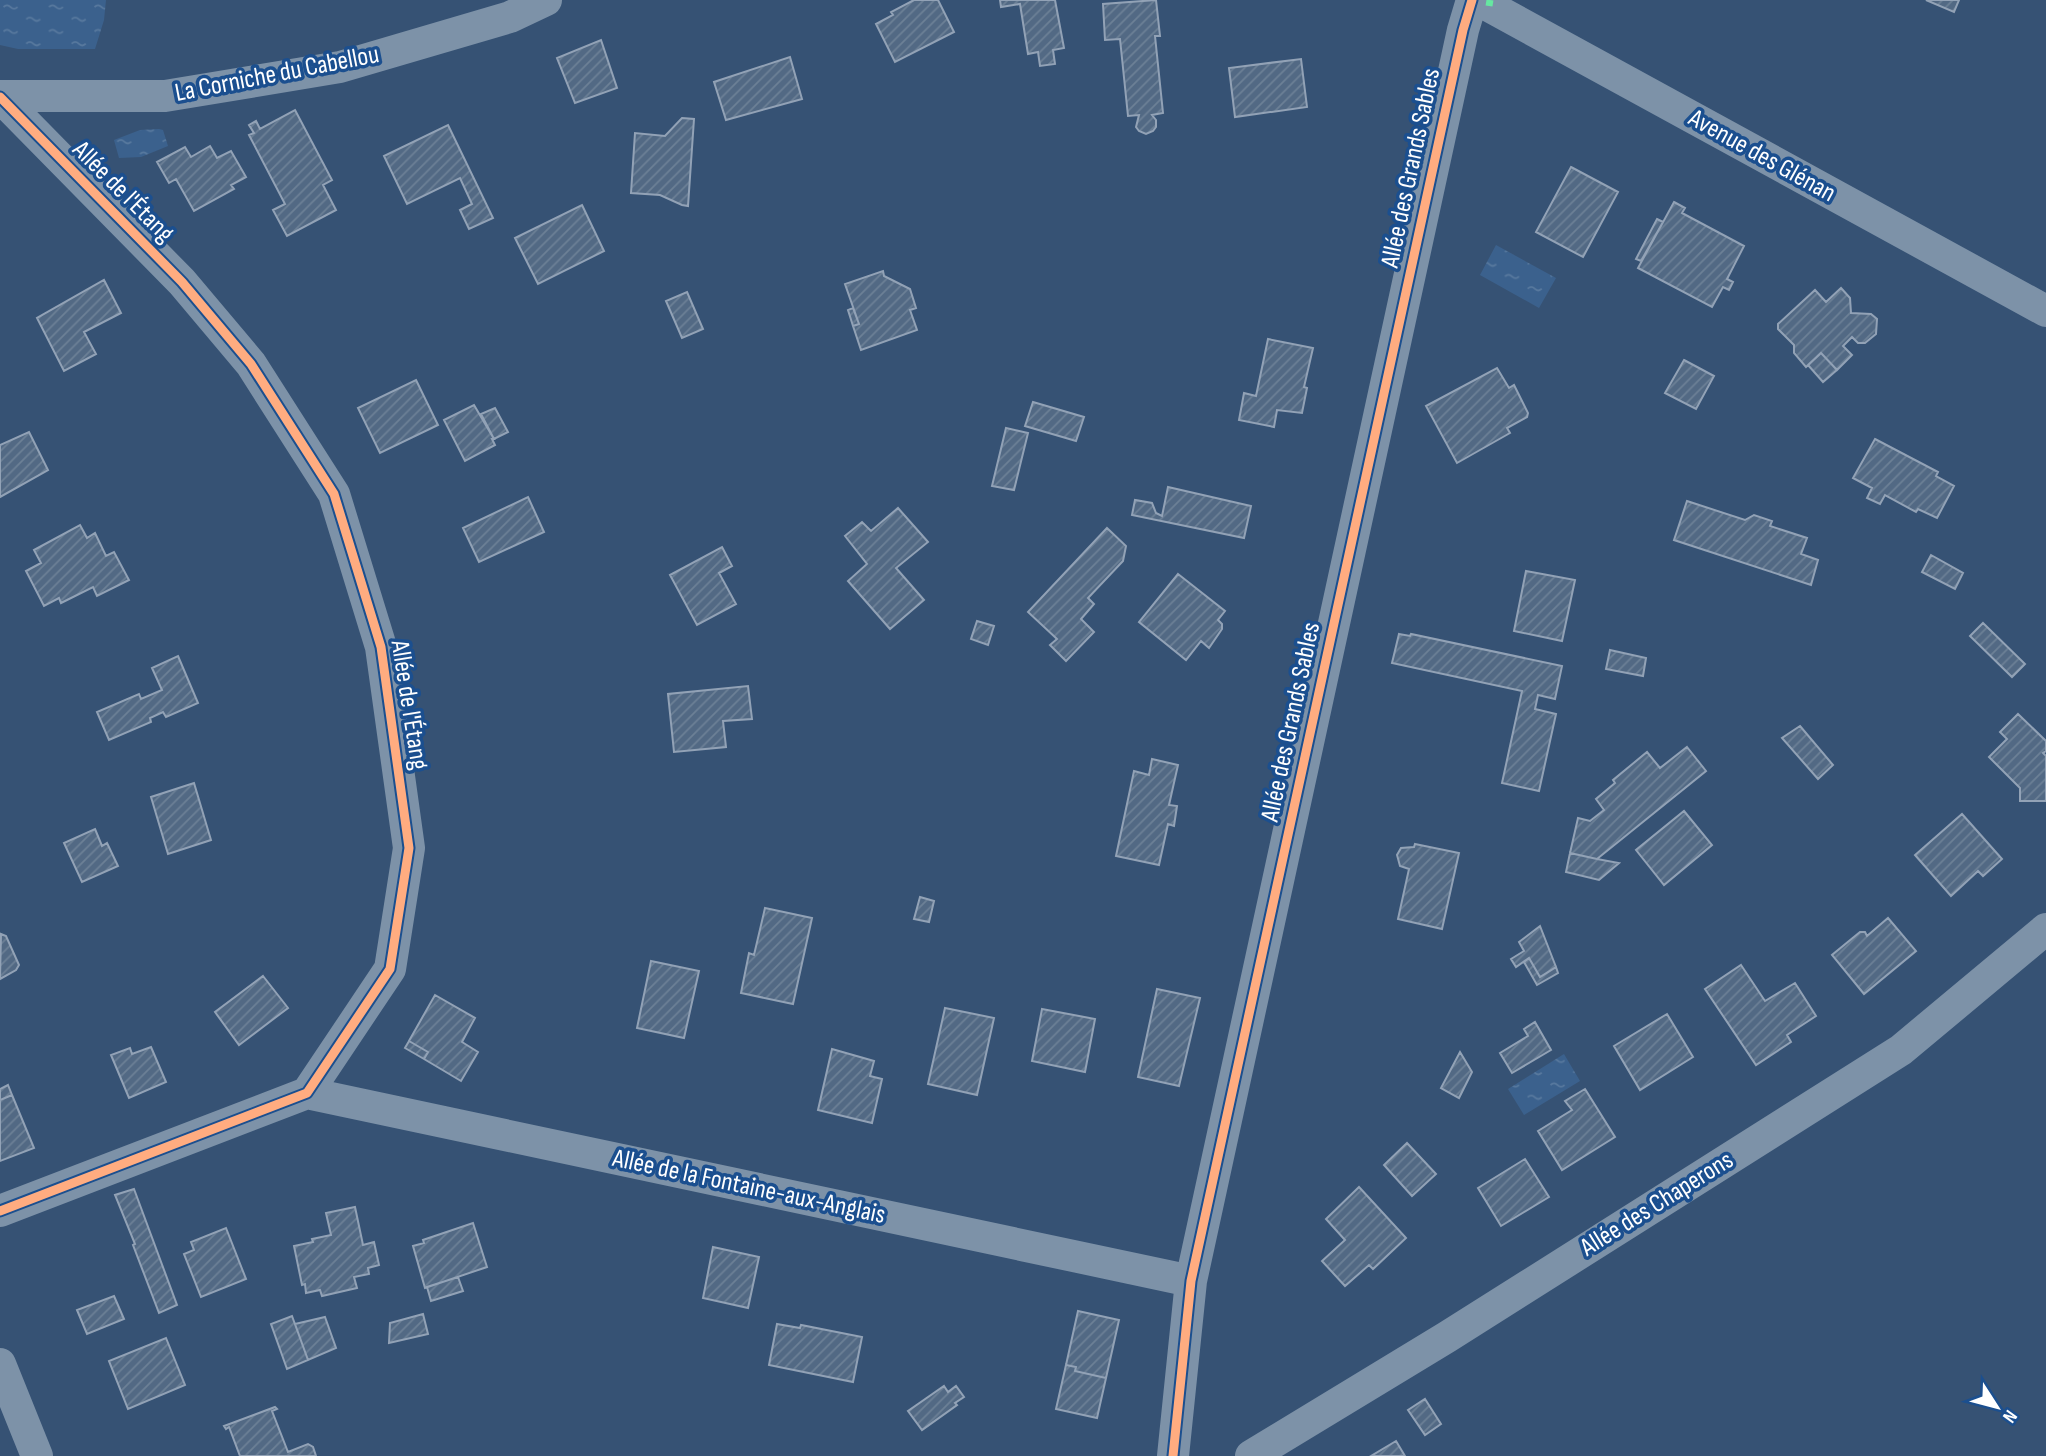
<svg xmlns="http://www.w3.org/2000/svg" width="2046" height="1456" viewBox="0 0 2046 1456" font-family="'Sofia Sans Condensed',sans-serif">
  <defs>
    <pattern id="water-ripples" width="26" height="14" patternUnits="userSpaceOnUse" patternTransform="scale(1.75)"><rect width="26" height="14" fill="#3b618d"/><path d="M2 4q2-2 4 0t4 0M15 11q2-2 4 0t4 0" fill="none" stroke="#58799e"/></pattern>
    <pattern id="building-hatch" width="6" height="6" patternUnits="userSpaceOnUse" patternTransform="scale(1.75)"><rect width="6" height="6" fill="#526984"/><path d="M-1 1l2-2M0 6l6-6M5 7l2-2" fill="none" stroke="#6c8096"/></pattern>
  </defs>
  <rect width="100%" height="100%" fill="#365274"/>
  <path fill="url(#water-ripples)" d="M 0,0 L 106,0 L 104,20 L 95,49 L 18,49 L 0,45 Z
    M 159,129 L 163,130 L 168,146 L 141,157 L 119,158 L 114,140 L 140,130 Z
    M 1496,245 L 1556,278 L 1539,308 L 1480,275 Z
    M 1564,1054 L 1580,1081 L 1524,1115 L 1508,1089 Z"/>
  <path fill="url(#building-hatch)" stroke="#92a2b6" stroke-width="2" d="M 914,0 L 938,0 L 954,32 L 895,62 L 876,24 L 893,15 L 891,12 Z
    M 1000,0 L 1055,0 L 1064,48 L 1053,50 L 1055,64 L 1040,66 L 1038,52 L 1028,54 L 1020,4 L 1001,7 Z
    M 1156,0 L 1160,36 L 1155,36 L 1163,113 L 1152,115 L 1156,120 L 1156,127 L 1153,131 L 1146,134 L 1139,131 L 1136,127 L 1139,115 L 1128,116 L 1120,39 L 1105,40 L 1103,4 Z
    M 1926,0 L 1959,0 L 1954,12 Z
    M 601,40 L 617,88 L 575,103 L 557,58 Z
    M 790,57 L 802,99 L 726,120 L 714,82 Z
    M 1301,59 L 1307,107 L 1235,117 L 1229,68 Z
    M 295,110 L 332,180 L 323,185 L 336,210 L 287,236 L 273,210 L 285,204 L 249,135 L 254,133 L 249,125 L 256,121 L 260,129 Z
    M 682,118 L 694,119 L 688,206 L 682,205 L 660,195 L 631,193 L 635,133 L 665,136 Z
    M 448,125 L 493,218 L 469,229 L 460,210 L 472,204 L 460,178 L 407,204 L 384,156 Z
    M 210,146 L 217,158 L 231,151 L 246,177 L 231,185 L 234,189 L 194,211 L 176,179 L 169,183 L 157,162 L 185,147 L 191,157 Z
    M 1571,167 L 1618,192 L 1583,257 L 1536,232 Z
    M 1674,202 L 1685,208 L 1682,213 L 1744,246 L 1727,279 L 1733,282 L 1729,290 L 1723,287 L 1712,307 L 1638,268 Z
    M 582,205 L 604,251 L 538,284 L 515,238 Z
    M 1657,219 L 1663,222 L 1641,261 L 1636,259 Z
    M 883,271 L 884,276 L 910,289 L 916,308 L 910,310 L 917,330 L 861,350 L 853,326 L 859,324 L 845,284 Z
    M 104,280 L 121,313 L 84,332 L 96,354 L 64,371 L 37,318 Z
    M 1841,288 L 1850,298 L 1851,313 L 1871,314 L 1877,319 L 1876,334 L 1865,343 L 1858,343 L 1852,337 L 1843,346 L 1852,355 L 1837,370 L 1821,353 L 1806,367 L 1794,353 L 1794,345 L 1778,329 L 1778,324 L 1815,290 L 1826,302 Z
    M 687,292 L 703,329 L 682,338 L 666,301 Z
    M 853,308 L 859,324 L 853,326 L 848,310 Z
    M 1268,339 L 1313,348 L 1304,387 L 1307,388 L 1302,413 L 1277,410 L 1274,427 L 1239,420 L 1244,393 L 1256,396 Z
    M 1821,353 L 1837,370 L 1823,382 L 1808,365 Z
    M 1684,360 L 1714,376 L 1696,409 L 1665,393 Z
    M 1497,368 L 1509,388 L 1514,385 L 1528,413 L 1527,417 L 1507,428 L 1510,433 L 1457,463 L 1426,406 Z
    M 416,380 L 438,425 L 380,453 L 358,408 Z
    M 1033,402 L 1084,417 L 1076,441 L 1025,426 Z
    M 474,405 L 494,439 L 492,439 L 495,445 L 465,461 L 444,420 Z
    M 495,408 L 508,432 L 494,439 L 481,414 Z
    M 1006,428 L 1028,433 L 1014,490 L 992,486 Z
    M 29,432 L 48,470 L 0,497 L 0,445 Z
    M 1875,439 L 1938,472 L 1936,476 L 1954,486 L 1937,518 L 1918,509 L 1916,512 L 1885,495 L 1880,504 L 1867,498 L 1872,488 L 1853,478 Z
    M 1168,487 L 1251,506 L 1244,538 L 1132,515 L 1135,500 L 1152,503 L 1156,513 L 1162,516 Z
    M 528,497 L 544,532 L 479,562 L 463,528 Z
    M 1687,501 L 1745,520 L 1754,515 L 1772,521 L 1770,526 L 1807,538 L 1801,554 L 1818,560 L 1811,585 L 1674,540 Z
    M 898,508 L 928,542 L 896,568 L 924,600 L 890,629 L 848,581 L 867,564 L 845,536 L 862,522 L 871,531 Z
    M 80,525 L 87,538 L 95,533 L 106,556 L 114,552 L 129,580 L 97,596 L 93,587 L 61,603 L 59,598 L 44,606 L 26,571 L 41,563 L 34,550 Z
    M 1107,528 L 1126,546 L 1123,561 L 1088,598 L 1094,604 L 1081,619 L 1094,632 L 1066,661 L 1050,645 L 1057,639 L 1028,612 Z
    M 722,547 L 732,566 L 719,573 L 736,604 L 697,625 L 670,575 Z
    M 1931,555 L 1963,573 L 1955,589 L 1922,572 Z
    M 1526,571 L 1575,580 L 1562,641 L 1514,631 Z
    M 1178,574 L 1225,611 L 1218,620 L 1222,624 L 1222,629 L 1209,648 L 1201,641 L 1186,660 L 1139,622 Z
    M 977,621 L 994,626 L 988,645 L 971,639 Z
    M 1983,623 L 2025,664 L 2012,677 L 1970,636 Z
    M 1399,634 L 1410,636 L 1411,634 L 1562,666 L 1555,699 L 1538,695 L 1535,709 L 1556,714 L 1539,791 L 1502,783 L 1522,691 L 1392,663 Z
    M 1610,650 L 1646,658 L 1643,676 L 1606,669 Z
    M 178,656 L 198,703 L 166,717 L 163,712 L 150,718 L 151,722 L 109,740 L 97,712 L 139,694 L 141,699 L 162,690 L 152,668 Z
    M 748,686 L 752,719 L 723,721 L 726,747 L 674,752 L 668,694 Z
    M 2018,714 L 2046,741 L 2046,751 L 2043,753 L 2046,756 L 2046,801 L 2020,801 L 2020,788 L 1989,757 L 2007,739 L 2000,732 Z
    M 1800,726 L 1833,765 L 1818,779 L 1782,738 Z
    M 1687,747 L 1706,771 L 1597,859 L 1570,853 L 1578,818 L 1590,821 L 1604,810 L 1596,799 L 1615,783 L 1613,780 L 1647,752 L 1660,768 Z
    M 1152,759 L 1178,765 L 1169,805 L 1177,806 L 1174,826 L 1168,824 L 1159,865 L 1116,856 L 1134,771 L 1149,775 Z
    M 194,783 L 211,840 L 168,854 L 151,797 Z
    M 1684,811 L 1712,845 L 1664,885 L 1636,850 Z
    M 1962,814 L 2002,859 L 1983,876 L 1978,871 L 1951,896 L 1915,855 Z
    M 95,829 L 102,846 L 107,843 L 118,866 L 82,882 L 64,843 Z
    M 1415,844 L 1459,853 L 1442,929 L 1398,919 L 1409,869 L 1400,866 L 1397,855 L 1401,848 L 1414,847 Z
    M 1570,853 L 1597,859 L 1619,863 L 1599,880 L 1566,872 Z
    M 920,897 L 934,901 L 929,922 L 914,919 Z
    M 765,908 L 812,918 L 793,1004 L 741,993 L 749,953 L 754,955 Z
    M 1888,918 L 1916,951 L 1864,994 L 1832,955 L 1860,932 L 1865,932 L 1867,936 Z
    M 1540,926 L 1556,967 L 1540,977 L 1529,958 L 1516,967 L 1511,959 L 1524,951 L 1519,942 Z
    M 1,934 L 6,936 L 19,965 L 16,970 L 0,979 Z
    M 1529,958 L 1540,977 L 1556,967 L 1558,973 L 1537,985 L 1524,962 Z
    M 651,961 L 699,971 L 684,1038 L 637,1028 Z
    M 1741,965 L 1765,1001 L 1795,983 L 1816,1016 L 1787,1035 L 1791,1042 L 1756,1065 L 1705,989 Z
    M 263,976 L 288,1008 L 239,1045 L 215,1012 Z
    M 1157,989 L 1200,998 L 1179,1086 L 1138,1077 Z
    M 435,995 L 475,1018 L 462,1042 L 478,1052 L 461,1081 L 424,1059 L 428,1052 L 409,1041 Z
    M 945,1008 L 994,1018 L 977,1095 L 928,1084 Z
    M 1042,1009 L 1095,1019 L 1085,1072 L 1032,1061 Z
    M 1667,1014 L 1693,1057 L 1640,1090 L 1614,1046 Z
    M 1535,1022 L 1551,1050 L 1512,1073 L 1500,1053 L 1528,1036 L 1524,1029 Z
    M 409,1041 L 428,1052 L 424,1059 L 405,1048 Z
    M 151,1047 L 166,1082 L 129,1098 L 111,1055 L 130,1048 L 132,1054 Z
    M 832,1049 L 874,1061 L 870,1076 L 882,1079 L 872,1123 L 818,1110 Z
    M 1460,1052 L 1472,1072 L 1459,1098 L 1441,1088 Z
    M 8,1085 L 12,1095 L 0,1100 L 0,1089 Z
    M 1585,1089 L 1615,1137 L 1562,1170 L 1538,1131 L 1572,1110 L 1565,1101 Z
    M 12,1095 L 34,1148 L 0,1161 L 0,1100 Z
    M 1407,1143 L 1436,1174 L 1412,1196 L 1384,1165 Z
    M 1525,1159 L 1549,1197 L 1501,1226 L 1478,1188 Z
    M 1359,1187 L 1406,1238 L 1373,1269 L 1369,1265 L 1345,1286 L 1322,1261 L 1345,1240 L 1326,1219 Z
    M 134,1189 L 177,1305 L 159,1313 L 133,1245 L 135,1244 L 115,1195 Z
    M 355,1207 L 363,1245 L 374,1242 L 379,1265 L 368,1268 L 369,1274 L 354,1277 L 357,1288 L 322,1296 L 320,1290 L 306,1293 L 305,1284 L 302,1285 L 294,1246 L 313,1242 L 312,1239 L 331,1235 L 326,1213 Z
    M 473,1223 L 487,1267 L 425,1288 L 413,1246 L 424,1243 L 423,1240 Z
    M 226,1228 L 246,1279 L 201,1297 L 184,1254 L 194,1250 L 191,1242 Z
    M 713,1247 L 759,1257 L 748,1308 L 703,1298 Z
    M 458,1277 L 463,1291 L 431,1301 L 427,1287 Z
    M 114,1296 L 124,1319 L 87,1334 L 77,1310 Z
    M 1078,1311 L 1119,1320 L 1106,1378 L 1075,1371 L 1076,1367 L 1066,1365 Z
    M 423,1314 L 428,1334 L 389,1343 L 390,1323 Z
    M 292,1316 L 308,1360 L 287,1369 L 271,1324 Z
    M 325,1317 L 336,1348 L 308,1360 L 295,1324 Z
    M 777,1324 L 800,1328 L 801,1325 L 862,1337 L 853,1382 L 769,1365 Z
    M 166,1338 L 185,1385 L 128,1409 L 109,1361 Z
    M 1066,1365 L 1076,1367 L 1075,1371 L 1106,1378 L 1097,1418 L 1056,1409 Z
    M 944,1386 L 948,1392 L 956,1386 L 964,1397 L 955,1403 L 957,1405 L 922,1430 L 908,1411 Z
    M 1425,1399 L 1441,1424 L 1425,1435 L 1408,1410 Z
    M 275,1407 L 277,1409 L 272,1411 L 288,1452 L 308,1444 L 313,1447 L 316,1456 L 240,1456 L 229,1427 L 226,1429 L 224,1426 Z
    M 1396,1441 L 1405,1456 L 1371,1456 Z"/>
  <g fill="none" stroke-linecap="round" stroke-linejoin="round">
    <path stroke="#7d92a8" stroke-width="32" d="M 1478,0 L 2046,311
      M 0,96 L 165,96 L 340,67 L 510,17 L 546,0
      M 0,97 L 182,282 L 251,364 L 334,494 L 381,647 L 409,848 L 390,969 L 307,1093 L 0,1211
      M 307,1093 L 1191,1281
      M 0,1364 L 37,1456
      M 1173,1456 L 1191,1281 L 1463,30 L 1472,0
      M 1251,1456 L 1447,1337 L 1901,1050 L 2046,929"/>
    <path stroke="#66e7a1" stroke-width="7" stroke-dasharray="14 7" stroke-linecap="butt" d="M 1489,6 L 1490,0"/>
    <defs>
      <path id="cycleway" d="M 0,97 L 182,282 L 251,364 L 334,494 L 381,647 L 409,848 L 390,969 L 307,1093 L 0,1211
        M 1173,1456 L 1191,1281 L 1463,30 L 1472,0"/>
    </defs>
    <use href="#cycleway" stroke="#1b4f8f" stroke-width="13"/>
    <use href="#cycleway" stroke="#ffac80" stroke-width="9"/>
  </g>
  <g text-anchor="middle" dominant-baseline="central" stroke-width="7" stroke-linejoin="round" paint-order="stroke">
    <g font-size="26" fill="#fff" stroke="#1b4f8f">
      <text transform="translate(277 74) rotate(-11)">La Corniche du Cabellou</text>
      <text transform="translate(1762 156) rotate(29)">Avenue des Glénan</text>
      <text transform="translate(1411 168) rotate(-78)">Allée des Grands Sables</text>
      <text transform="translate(123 192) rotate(45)">Allée de l'Étang</text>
      <text transform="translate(409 705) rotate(81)">Allée de l'Étang</text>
      <text transform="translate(1291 722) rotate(-78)">Allée des Grands Sables</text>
      <text transform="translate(749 1187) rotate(12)">Allée de la Fontaine-aux-Anglais</text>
      <text transform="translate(1657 1204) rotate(-32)">Allée des Chaperons</text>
    </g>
  </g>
  <g transform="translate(1997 1407) rotate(126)" stroke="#1b4f8f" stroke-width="5" paint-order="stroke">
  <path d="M0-5L12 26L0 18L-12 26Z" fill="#ffffff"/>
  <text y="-10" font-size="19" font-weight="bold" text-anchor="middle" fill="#ffffff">N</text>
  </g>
</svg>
